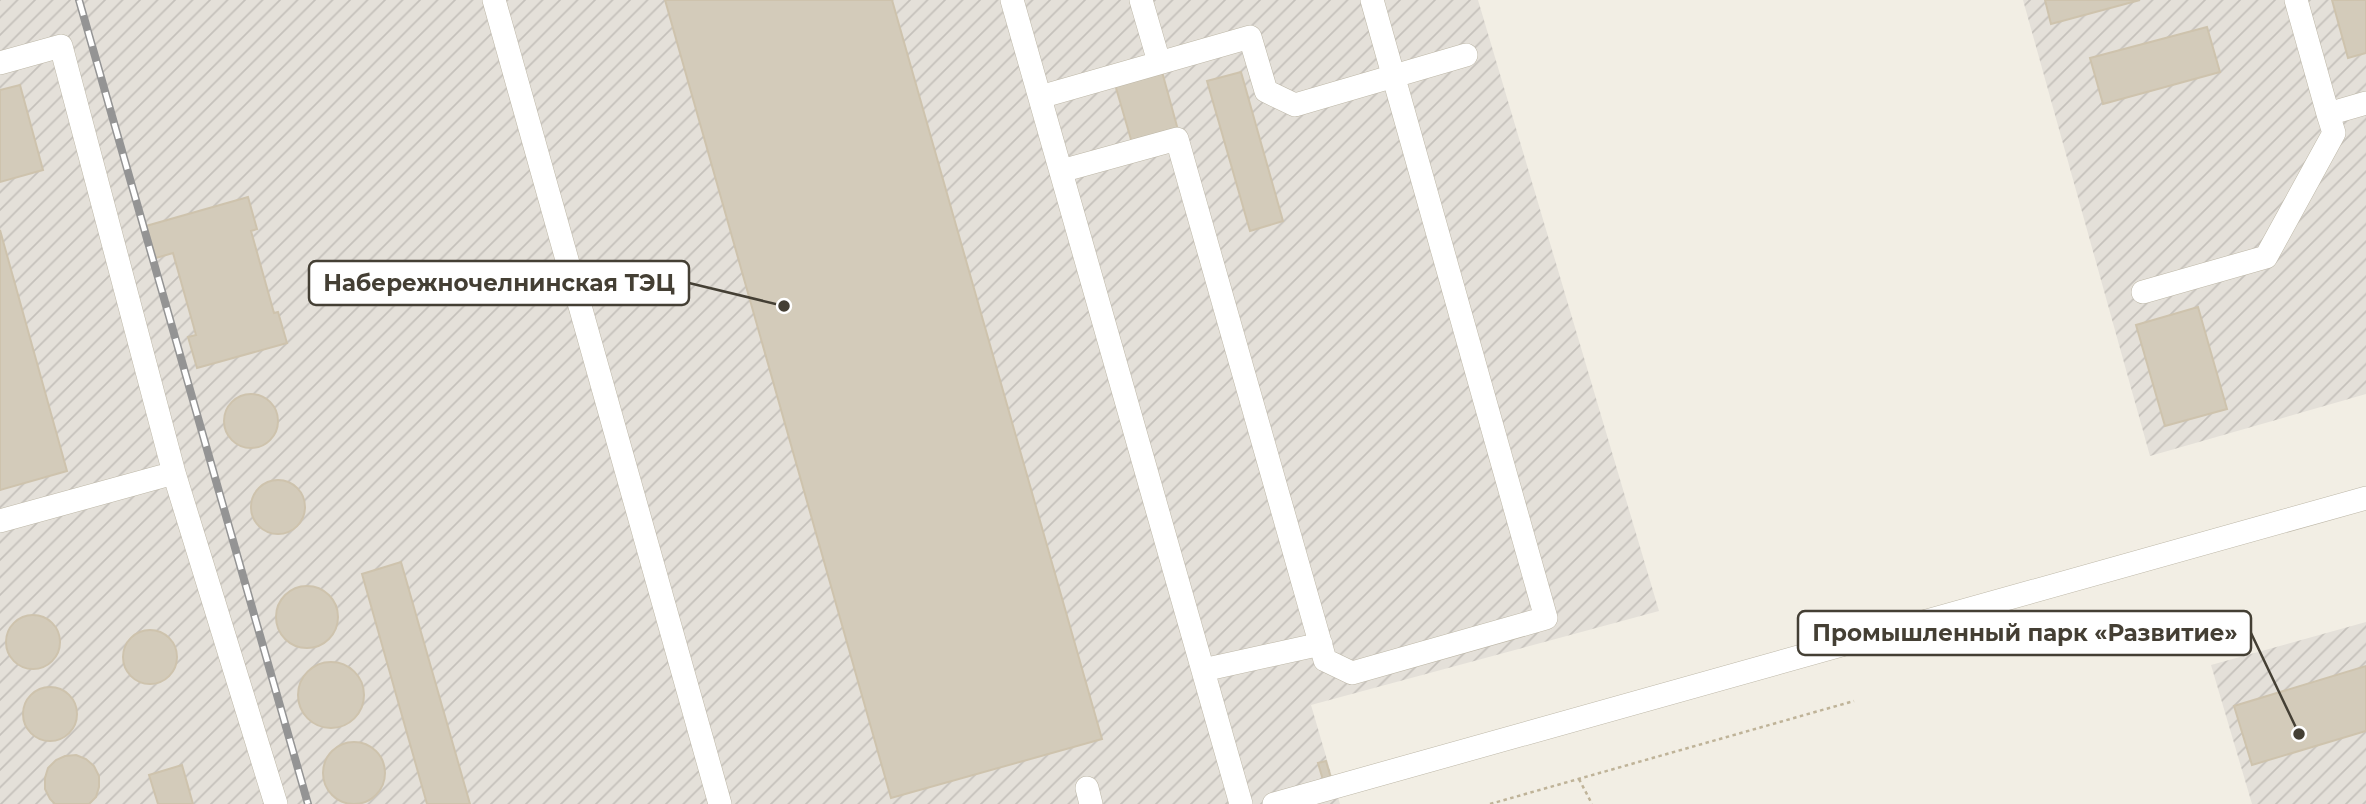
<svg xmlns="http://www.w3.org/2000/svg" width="2366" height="804" viewBox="0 0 2366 804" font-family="Montserrat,sans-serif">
  <defs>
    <pattern id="industrial-furrows" width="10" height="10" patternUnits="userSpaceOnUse" patternTransform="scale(1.75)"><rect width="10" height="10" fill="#e4e0d9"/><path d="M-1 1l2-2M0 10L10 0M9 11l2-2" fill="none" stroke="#c5c1bb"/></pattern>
  </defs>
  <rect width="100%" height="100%" fill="#f2eee4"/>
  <path fill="url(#industrial-furrows)" d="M 0,0 L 1478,0 L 1659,611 L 1311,705 L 1340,804 L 0,804 Z
    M 2023,0 L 2366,0 L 2366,394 L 2150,456 Z
    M 2366,622 L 2366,804 L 2252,804 L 2211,665 Z"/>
  <path fill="#d3cbba" stroke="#cec3ad" stroke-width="2" d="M 665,0 L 892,0 L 1102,739 L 891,798 Z
    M 2045,0 L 2140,0 L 2051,24 Z
    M 2332,0 L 2366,0 L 2366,53 L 2348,58 Z
    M 2207,27 L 2220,72 L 2103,104 L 2090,58 Z
    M 1161,68 L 1178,130 L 1132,143 L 1114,81 Z
    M 1241,72 L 1283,221 L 1250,231 L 1207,81 Z
    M 20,85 L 43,170 L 0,182 L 0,90 Z
    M 248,197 L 257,229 L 251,231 L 274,313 L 278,312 L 287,343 L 197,368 L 188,337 L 196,335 L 173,253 L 156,258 L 146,226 Z
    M 0,230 L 67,471 L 0,490 Z
    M 2198,307 L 2227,409 L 2165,426 L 2136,325 Z
    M224 421a27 27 0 1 1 54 0a27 27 0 1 1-54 0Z
    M251 507a27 27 0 1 1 54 0a27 27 0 1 1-54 0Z
    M 401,562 L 470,804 L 427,804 L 362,574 Z
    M276 617a31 31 0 1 1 62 0a31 31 0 1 1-62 0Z
    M6 642a27 27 0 1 1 54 0a27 27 0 1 1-54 0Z
    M123 657a27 27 0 1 1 54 0a27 27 0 1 1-54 0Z
    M298 695a33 33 0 1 1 66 0a33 33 0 1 1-66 0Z
    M 2366,666 L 2366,731 L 2252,765 L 2234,706 Z
    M23 714a27 27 0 1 1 54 0a27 27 0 1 1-54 0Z
    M323 773a31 31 0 1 1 62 0a31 31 0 1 1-62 0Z
    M 76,755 L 86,759 L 94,766 L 99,776 L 99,787 L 96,797 L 89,804 L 55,804 L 50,799 L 45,789 L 45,778 L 48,768 L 56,760 L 65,756 Z
    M 1326,761 L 1331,778 L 1323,780 L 1318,763 Z
    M 182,765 L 193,804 L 158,804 L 149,775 Z"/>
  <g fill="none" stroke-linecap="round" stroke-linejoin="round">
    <defs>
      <path id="minor" d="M 494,0 L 720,804
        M 1012,0 L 1241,804
        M 1141,0 L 1159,62
        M 2296,0 L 2328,114 L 2366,103
        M 0,63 L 61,46 L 174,473 L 0,521
        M 1040,97 L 1250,37 L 1266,91 L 1295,105 L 1466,55
        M 1061,171 L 1177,139 L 1325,660 L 1352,673 L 1546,618 L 1372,0
        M 2143,292 L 2266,257 L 2334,133 L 2328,114
        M 174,473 L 276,804
        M 1203,670 L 1321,644
        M 1087,788 L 1091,804
        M 1274,804 L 2366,498"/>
    </defs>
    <use href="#minor" stroke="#bdb7a7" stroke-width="24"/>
    <path stroke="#bfb398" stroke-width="2.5" stroke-dasharray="3.5 3.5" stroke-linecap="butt" d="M 1579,779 L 1592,804
      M 1490,804 L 1854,701"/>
    <use href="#minor" stroke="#fff" stroke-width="23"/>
    <defs>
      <path id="rail" d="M 79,0 L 308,804"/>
    </defs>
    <use href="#rail" stroke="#949494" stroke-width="8"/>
    <use href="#rail" stroke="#fff" stroke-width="5" stroke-dasharray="16" stroke-linecap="butt"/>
  </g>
  <path fill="none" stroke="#443f34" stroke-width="2.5" d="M784 306L689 283M2299 734L2251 633"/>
  <g fill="#443f34" stroke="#fff" stroke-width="2.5">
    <circle cx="784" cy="306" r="7"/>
    <circle cx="2299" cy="734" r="7"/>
  </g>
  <g fill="#fff" stroke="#443f34" stroke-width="2.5">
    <rect x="309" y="261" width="380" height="44" rx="7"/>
    <rect x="1798" y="611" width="453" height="44" rx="7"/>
  </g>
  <g font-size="23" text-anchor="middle" font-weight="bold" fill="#443f34">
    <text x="499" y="291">Набережночелнинская ТЭЦ</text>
    <text x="2025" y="641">Промышленный парк «Развитие»</text>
  </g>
</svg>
